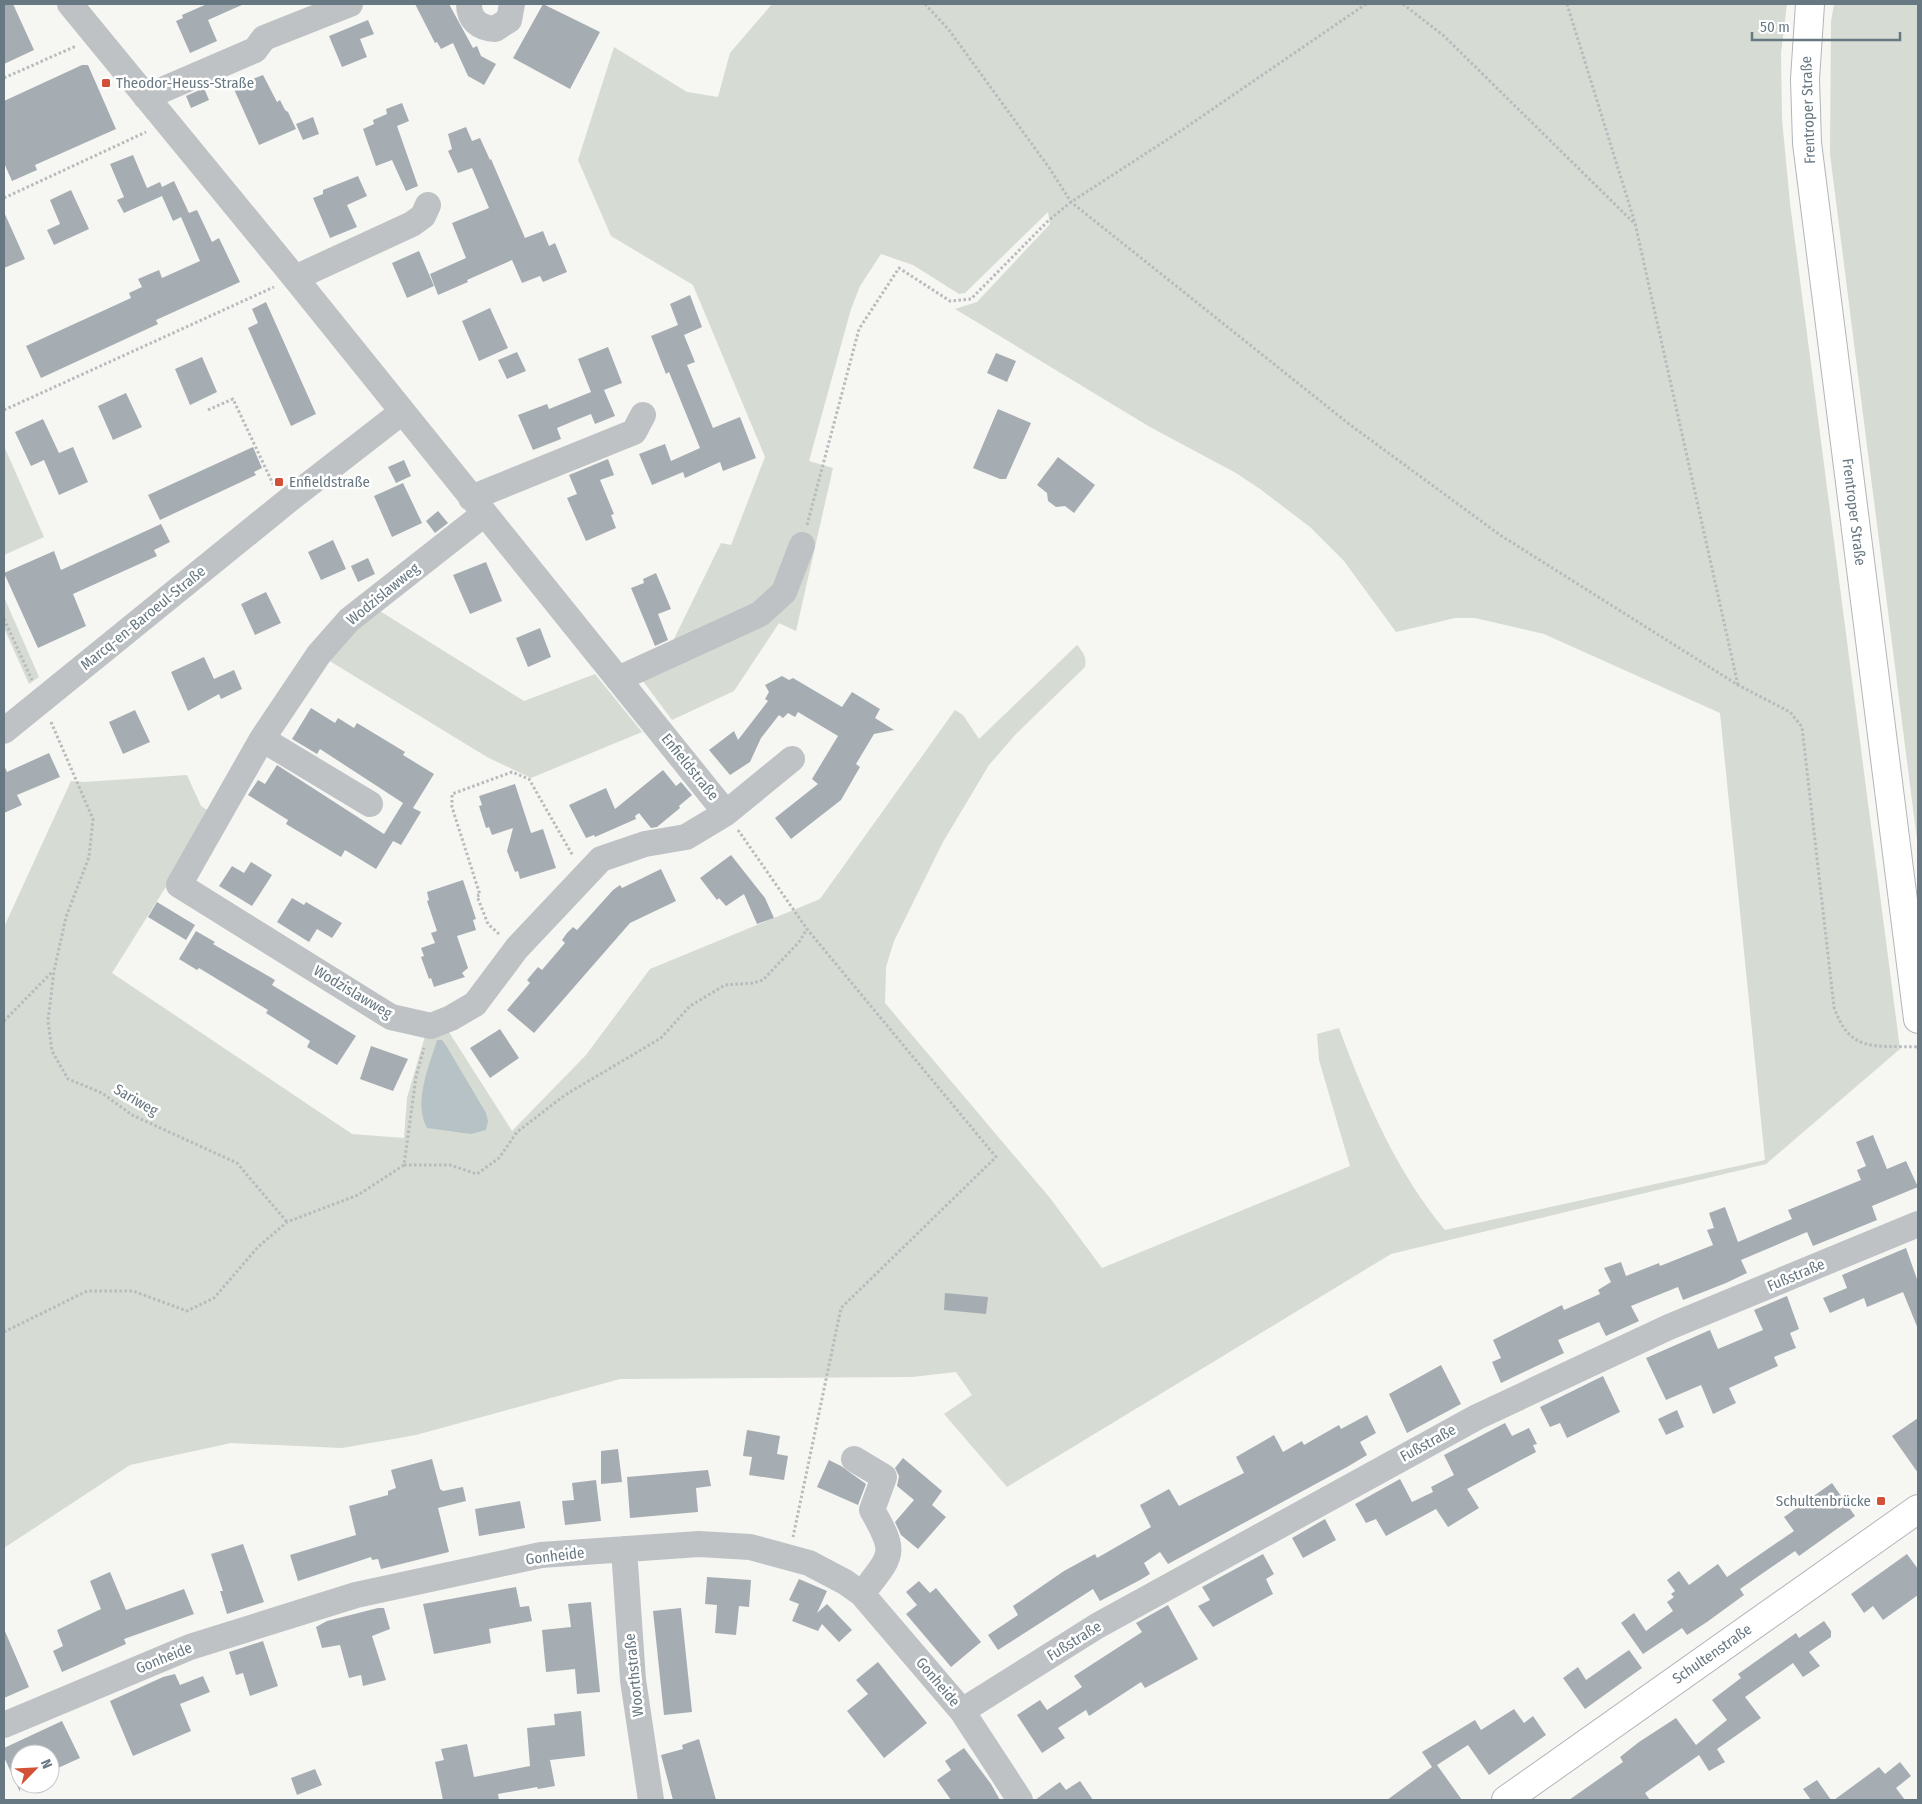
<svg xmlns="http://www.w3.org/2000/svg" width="1922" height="1804" viewBox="0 0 1922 1804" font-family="'Fira Sans Condensed',sans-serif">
  <rect width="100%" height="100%" fill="#f6f6f3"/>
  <path fill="#d6dbd3" d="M 772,4 L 1787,4 L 1781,53 L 1782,119 L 1790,203 L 1900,1049 L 1766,1164 L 1391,1254 L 1007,1487 L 944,1414 L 972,1395 L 956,1372 L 912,1377 L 620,1379 L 416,1435 L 342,1448 L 231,1443 L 130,1465 L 4,1548 L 4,927 L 71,781 L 84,782 L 187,775 L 201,806 L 212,813 L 112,973 L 352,1134 L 404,1138 L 407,1098 L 426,1033 L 447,1029 L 512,1131 L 586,1055 L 650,969 L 820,899 L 955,710 L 963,715 L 979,739 L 1077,645 C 1083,652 1087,657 1085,667 L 1016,734 L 989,765 L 943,842 L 894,941 L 886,967 L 885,1003 L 1050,1198 L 1102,1268 L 1350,1166 L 1319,1060 L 1317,1034 L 1339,1028 C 1366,1100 1395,1170 1445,1230 L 1765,1160 L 1720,713 L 1544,634 L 1475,618 L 1455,618 L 1396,632 L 1344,561 L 1310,527 L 1260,489 L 1236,473 L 1150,427 L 955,309 L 977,302 L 1050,224 L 1048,212 L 965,293 L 959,294 L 913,265 L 881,254 L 860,286 L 851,309 L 809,461 L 833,468 L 796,631 L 779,623 L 734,691 L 672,720 L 628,661 L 671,645 L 721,543 L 731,545 L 765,457 L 693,285 L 611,236 L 578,160 L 614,47 L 687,92 L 718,97 L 730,53 Z
    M 1834,4 L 1918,4 L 1918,848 L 1830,154 L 1831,22 Z
    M 4,446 L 44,537 L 4,555 Z
    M 4,597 L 39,677 L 29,684 L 4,628 Z
    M 375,608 L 524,701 L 595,674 L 642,732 L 531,778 L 487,757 L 328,660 Z"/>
  <path fill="#b6c2c5" d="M 437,1040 L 442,1040 L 447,1047 L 486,1113 L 488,1121 L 486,1130 L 471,1134 L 427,1128 C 413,1102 429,1067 437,1040 Z"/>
  <path fill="#a6adb2" d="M 4,4 L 13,4 L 34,50 L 4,64 Z
    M 207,4 L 244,4 L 208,20 L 217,41 L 190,53 L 176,21 L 183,18 L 182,15 Z
    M 415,4 L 449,4 L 473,48 L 477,46 L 481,56 L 496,64 L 484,85 L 468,76 L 453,43 L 441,49 L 437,42 L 435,43 Z
    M 543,4 L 600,32 L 570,89 L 513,58 Z
    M 368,20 L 374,34 L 360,39 L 367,57 L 342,67 L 329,36 Z
    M 82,65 L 88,65 L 116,129 L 35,165 L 37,170 L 12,181 L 4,163 L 4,101 Z
    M 263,75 L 277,102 L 280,100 L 285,110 L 288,112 L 296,129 L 259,145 L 233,87 Z
    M 204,88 L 209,100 L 191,108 L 186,96 Z
    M 402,103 L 409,121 L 397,126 L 418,186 L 406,191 L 392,160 L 376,166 L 363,129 L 374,124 L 373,120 L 387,114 L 386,109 Z
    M 313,117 L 319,134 L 303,140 L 296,124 Z
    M 466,127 L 472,141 L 480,138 L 490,160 L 491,159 L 525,238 L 543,231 L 549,246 L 555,243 L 567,272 L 543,282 L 540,276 L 522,283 L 512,260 L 467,280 L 468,282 L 438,295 L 430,274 L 466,258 L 452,223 L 489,208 L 472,168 L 458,173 L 448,151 L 452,149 L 448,134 Z
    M 133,155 L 147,188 L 160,182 L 162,187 L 174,181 L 189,213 L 197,210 L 212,242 L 219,238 L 240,282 L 156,320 L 158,324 L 41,378 L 26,346 L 131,298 L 129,293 L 142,287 L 138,279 L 159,270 L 162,278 L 200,261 L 181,217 L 173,221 L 162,196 L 124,213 L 117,200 L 124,197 L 110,164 Z
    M 358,176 L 367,196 L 347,205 L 357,227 L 330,238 L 313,198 L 323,194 L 323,190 Z
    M 71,190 L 89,229 L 54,245 L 47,230 L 60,224 L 50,200 Z
    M 4,212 L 25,259 L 4,268 Z
    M 419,251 L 434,286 L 407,298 L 392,263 Z
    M 690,295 L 702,327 L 684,335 L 695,362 L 687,365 L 713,428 L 740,417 L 756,458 L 723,471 L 720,462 L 685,478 L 683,472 L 652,485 L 639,454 L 665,444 L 671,461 L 700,448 L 669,372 L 666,374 L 651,336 L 678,325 L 670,304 Z
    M 266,302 L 316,414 L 291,426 L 248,328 L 258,323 L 252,309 Z
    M 490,308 L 508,348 L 479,361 L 462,321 Z
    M 608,347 L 622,383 L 604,390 L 615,416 L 595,424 L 591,414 L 576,420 L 557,428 L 561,439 L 533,450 L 518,415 L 547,404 L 549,409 L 591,392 L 578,359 Z
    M 517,352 L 526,371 L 507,379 L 498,360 Z
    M 996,353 L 1016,361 L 1007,382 L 987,373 Z
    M 202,357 L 217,392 L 190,405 L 175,369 Z
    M 126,393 L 142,427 L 113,440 L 98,406 Z
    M 998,409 L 1031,423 L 1006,479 L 1000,479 L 973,468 Z
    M 43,419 L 59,453 L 73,447 L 88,482 L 59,495 L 44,460 L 31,466 L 15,432 Z
    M 253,447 L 262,468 L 254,472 L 256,475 L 160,520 L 148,495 Z
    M 1058,457 L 1095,485 L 1074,513 L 1065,506 L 1056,507 L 1048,501 L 1047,493 L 1037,485 Z
    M 608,459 L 614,475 L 600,480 L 614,514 L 611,515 L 616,528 L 586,541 L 567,498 L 577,494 L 569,475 Z
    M 404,460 L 411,476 L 396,483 L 388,467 Z
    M 403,483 L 422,523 L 392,537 L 374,496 Z
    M 438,511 L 448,523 L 435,533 L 426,521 Z
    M 161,524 L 170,542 L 154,550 L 157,556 L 73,594 L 86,626 L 38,648 L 4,573 L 54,551 L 61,570 Z
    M 333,540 L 346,569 L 321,580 L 308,552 Z
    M 368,558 L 375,574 L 358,582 L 351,566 Z
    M 486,562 L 502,601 L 470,614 L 453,575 Z
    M 656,573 L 671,609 L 658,614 L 668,640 L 655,646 L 631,588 L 644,583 L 643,579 Z
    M 266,592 L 281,623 L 255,635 L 241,604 Z
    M 540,628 L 551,657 L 528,667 L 516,638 Z
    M 204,657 L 214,679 L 234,670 L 242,689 L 221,699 L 219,694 L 188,711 L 171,672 Z
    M 782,676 L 789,680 L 793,678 L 842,707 L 852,692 L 880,709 L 875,718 L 894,730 L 874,734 L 856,764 L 860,767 L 841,800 L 791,839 L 775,818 L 818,784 L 812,779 L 838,736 L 798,712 L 795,717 L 788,713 L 783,718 L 779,715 L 761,738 L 750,762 L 730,775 L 709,750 L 734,731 L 738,740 L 768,701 L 765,699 L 769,692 L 765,685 Z
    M 311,708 L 335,723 L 338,718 L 354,728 L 357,723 L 405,752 L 403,755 L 434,774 L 413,808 L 421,812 L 401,845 L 393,841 L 376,869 L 345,850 L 341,857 L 286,824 L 288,820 L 248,795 L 258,780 L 265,784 L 277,765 L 384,834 L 403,803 L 320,749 L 317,754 L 292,739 Z
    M 135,710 L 150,742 L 123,754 L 109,722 Z
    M 49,753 L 60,777 L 17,795 L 22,805 L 4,813 L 4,765 L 7,772 Z
    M 663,770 L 676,786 L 681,782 L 692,795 L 679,806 L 680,808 L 657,827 L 651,828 L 639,813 L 635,816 L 636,819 L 595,837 L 594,835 L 586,838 L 569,805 L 606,788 L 615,809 Z
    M 515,784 L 531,833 L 543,829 L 556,868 L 520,879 L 518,871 L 515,872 L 507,851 L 513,828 L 492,835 L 489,827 L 486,828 L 479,806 L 482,805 L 479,796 Z
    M 731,855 L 765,898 L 774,918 L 757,924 L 744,894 L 726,906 L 719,898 L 717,900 L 700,878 Z
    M 251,862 L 272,875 L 252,906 L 219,886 L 232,866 L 244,873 Z
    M 661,869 L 676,901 L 630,923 L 534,1033 L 507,1010 L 530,983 L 527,980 L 538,967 L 542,970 L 565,943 L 562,940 L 567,933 L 573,927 L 577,930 L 613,890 L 620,885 L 622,888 Z
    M 463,880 L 476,919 L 473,920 L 476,930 L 457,936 L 468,968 L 462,973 L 465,977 L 434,987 L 431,978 L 429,979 L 421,957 L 424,956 L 421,948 L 435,943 L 431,933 L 437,931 L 427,901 L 429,900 L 427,892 Z
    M 292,898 L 304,905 L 306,902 L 342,923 L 332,938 L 317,929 L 309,942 L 277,922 Z
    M 157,902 L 195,925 L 186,940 L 148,917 Z
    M 196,931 L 215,942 L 213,944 L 275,980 L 272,985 L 356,1036 L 337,1065 L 307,1047 L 310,1041 L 266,1013 L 268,1010 L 199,968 L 197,970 L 179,959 Z
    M 500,1029 L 519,1058 L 490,1078 L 470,1048 Z
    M 371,1046 L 408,1059 L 393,1091 L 360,1079 Z
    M 1873,1135 L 1887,1169 L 1906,1161 L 1918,1187 L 1872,1206 L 1877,1220 L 1813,1246 L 1807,1232 L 1741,1260 L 1747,1273 L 1726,1283 L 1683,1300 L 1678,1287 L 1631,1306 L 1639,1321 L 1606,1336 L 1599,1322 L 1558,1340 L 1564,1353 L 1501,1383 L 1492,1362 L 1501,1358 L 1493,1340 L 1562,1305 L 1564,1310 L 1600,1294 L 1598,1290 L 1611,1282 L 1604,1268 L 1621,1262 L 1626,1276 L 1659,1263 L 1660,1266 L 1713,1245 L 1707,1230 L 1714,1228 L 1709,1213 L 1725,1207 L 1738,1242 L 1792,1219 L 1788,1210 L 1861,1180 L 1857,1170 L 1866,1166 L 1856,1142 Z
    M 1906,1248 L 1918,1282 L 1918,1329 L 1903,1292 L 1867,1307 L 1864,1298 L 1830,1313 L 1823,1298 L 1847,1288 L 1842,1275 Z
    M 945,1293 L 988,1297 L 986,1314 L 944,1310 Z
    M 1787,1296 L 1799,1329 L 1790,1333 L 1796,1348 L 1774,1357 L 1778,1366 L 1729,1388 L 1736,1403 L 1713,1414 L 1701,1385 L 1666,1400 L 1646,1358 L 1710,1330 L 1718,1349 L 1763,1330 L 1754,1310 Z
    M 1441,1365 L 1461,1404 L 1407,1433 L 1389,1394 Z
    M 1603,1376 L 1620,1412 L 1567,1438 L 1560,1423 L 1550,1427 L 1540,1407 Z
    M 1677,1410 L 1684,1427 L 1666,1435 L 1658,1419 Z
    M 1367,1415 L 1376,1433 L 1360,1442 L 1367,1455 L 1347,1467 L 1168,1564 L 1160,1552 L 1144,1563 L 1150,1574 L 1140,1580 L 1100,1601 L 1093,1589 L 998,1650 L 988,1635 L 1018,1615 L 1013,1606 L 1064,1571 L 1095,1554 L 1097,1558 L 1151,1527 L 1140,1505 L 1169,1489 L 1179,1506 L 1244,1473 L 1236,1457 L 1274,1435 L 1283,1452 L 1302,1441 L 1304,1445 L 1339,1425 L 1341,1429 Z
    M 1918,1418 L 1918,1473 L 1892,1436 Z
    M 1505,1423 L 1512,1436 L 1529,1428 L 1537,1444 L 1533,1445 L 1536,1452 L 1467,1489 L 1479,1508 L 1448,1527 L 1436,1509 L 1386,1536 L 1376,1519 L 1366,1523 L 1355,1504 L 1400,1479 L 1412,1502 L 1433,1492 L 1431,1487 L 1454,1475 L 1444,1455 Z
    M 747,1430 L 780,1436 L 777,1454 L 788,1456 L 784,1480 L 749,1475 L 752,1457 L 743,1456 Z
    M 618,1449 L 622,1482 L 601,1484 L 601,1451 Z
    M 903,1458 L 942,1491 L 932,1505 L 946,1517 L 918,1549 L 901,1535 L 895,1522 L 914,1500 L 897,1486 L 899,1476 L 895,1468 Z
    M 432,1459 L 440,1489 L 443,1491 L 463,1487 L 466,1501 L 438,1508 L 449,1552 L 381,1569 L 378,1559 L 372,1560 L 371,1557 L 298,1581 L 290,1555 L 356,1535 L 349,1506 L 388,1495 L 388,1491 L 396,1488 L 391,1470 Z
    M 829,1460 L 841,1466 L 866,1484 L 858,1505 L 817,1487 Z
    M 708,1470 L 711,1486 L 696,1488 L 698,1512 L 630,1518 L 627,1477 Z
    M 596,1480 L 601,1521 L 565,1525 L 562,1501 L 574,1500 L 572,1483 Z
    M 1832,1483 L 1855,1516 L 1799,1556 L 1795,1551 L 1740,1589 L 1744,1595 L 1707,1622 L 1687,1635 L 1682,1628 L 1643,1654 L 1621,1623 L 1634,1613 L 1646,1631 L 1673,1611 L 1667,1602 L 1674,1597 L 1671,1594 L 1675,1591 L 1667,1580 L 1679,1571 L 1689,1585 L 1718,1564 L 1727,1577 L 1794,1531 L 1784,1517 Z
    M 520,1501 L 525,1528 L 479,1536 L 475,1509 Z
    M 1325,1519 L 1336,1540 L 1303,1558 L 1292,1538 Z
    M 243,1544 L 264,1602 L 227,1614 L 220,1591 L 223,1591 L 211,1554 Z
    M 1263,1554 L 1274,1574 L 1266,1579 L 1273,1594 L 1213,1627 L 1198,1606 L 1210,1600 L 1202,1587 Z
    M 1907,1554 L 1918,1569 L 1918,1595 L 1883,1620 L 1873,1606 L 1864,1613 L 1851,1594 Z
    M 110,1572 L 126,1610 L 184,1589 L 194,1614 L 124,1639 L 126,1644 L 62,1672 L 53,1651 L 63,1646 L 57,1630 L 101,1609 L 90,1581 Z
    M 707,1577 L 751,1580 L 749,1607 L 739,1606 L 736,1635 L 715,1633 L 717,1605 L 705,1604 Z
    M 799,1579 L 827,1591 L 817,1613 L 827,1604 L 852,1630 L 839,1642 L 822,1624 L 818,1631 L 792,1621 L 799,1604 L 789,1600 Z
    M 919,1581 L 930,1593 L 936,1588 L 981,1642 L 951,1667 L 906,1614 L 917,1605 L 906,1592 Z
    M 516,1587 L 520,1607 L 529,1606 L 532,1621 L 489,1629 L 491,1643 L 434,1654 L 423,1604 Z
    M 591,1602 L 600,1692 L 577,1694 L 575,1669 L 546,1672 L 542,1630 L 571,1627 L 568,1604 Z
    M 1168,1605 L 1198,1659 L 1145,1688 L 1141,1682 L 1089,1716 L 1086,1710 L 1058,1728 L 1065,1738 L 1042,1753 L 1017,1715 L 1040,1700 L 1047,1710 L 1082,1687 L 1074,1676 L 1142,1632 L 1136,1623 Z
    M 378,1608 L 384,1608 L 390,1629 L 372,1636 L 386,1680 L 363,1686 L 361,1675 L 349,1678 L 340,1645 L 322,1648 L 316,1627 L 327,1621 Z
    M 681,1608 L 692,1712 L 664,1715 L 653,1611 Z
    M 1824,1621 L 1831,1631 L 1831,1637 L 1809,1652 L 1820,1666 L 1803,1677 L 1793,1663 L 1745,1697 L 1761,1718 L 1717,1749 L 1725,1762 L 1709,1771 L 1699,1755 L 1645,1793 L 1650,1800 L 1569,1800 L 1623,1762 L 1620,1757 L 1639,1742 L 1676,1718 L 1696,1745 L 1727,1720 L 1712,1700 L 1741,1678 L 1738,1674 L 1796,1633 L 1799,1638 Z
    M 4,1629 L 29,1687 L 4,1698 Z
    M 263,1641 L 278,1686 L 250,1696 L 243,1673 L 236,1675 L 229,1652 Z
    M 1629,1650 L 1642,1668 L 1585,1709 L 1563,1678 L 1578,1667 L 1586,1680 Z
    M 878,1662 L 927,1723 L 884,1758 L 847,1711 L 868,1694 L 856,1680 Z
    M 175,1674 L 180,1685 L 203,1676 L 210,1692 L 180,1704 L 191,1731 L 133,1756 L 110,1701 L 163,1677 Z
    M 1514,1709 L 1524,1723 L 1533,1716 L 1546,1735 L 1489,1775 L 1468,1745 L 1437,1765 L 1462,1800 L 1387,1800 L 1432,1767 L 1422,1752 L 1475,1720 L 1481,1730 Z
    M 581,1711 L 585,1756 L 550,1760 L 555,1786 L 538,1789 L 537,1787 L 498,1794 L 499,1800 L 443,1800 L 435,1762 L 444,1760 L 441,1749 L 467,1744 L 474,1777 L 530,1766 L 527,1728 L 555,1725 L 554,1714 Z
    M 62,1721 L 80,1758 L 58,1768 L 52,1754 L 20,1754 L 20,1792 L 4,1757 L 4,1748 Z
    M 699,1739 L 716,1800 L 673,1800 L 661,1755 L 683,1749 L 682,1745 Z
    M 964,1748 L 991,1784 L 1000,1800 L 951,1800 L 937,1780 L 951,1770 L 945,1761 Z
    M 1900,1762 L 1911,1776 L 1896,1788 L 1905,1800 L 1834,1800 L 1879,1767 L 1885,1774 Z
    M 315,1769 L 322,1785 L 297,1795 L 291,1778 Z
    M 1817,1780 L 1831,1800 L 1811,1800 L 1803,1789 Z
    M 1080,1781 L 1093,1800 L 1035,1800 L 1060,1782 L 1066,1790 Z"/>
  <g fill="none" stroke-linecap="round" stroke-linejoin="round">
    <defs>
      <path id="major" d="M 1810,4 L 1805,79 L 1807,143 L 1918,1019
        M 1506,1800 L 1918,1509"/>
    </defs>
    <use href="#major" stroke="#b2b6b9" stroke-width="30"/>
    <path stroke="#b8bbbd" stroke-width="3" stroke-dasharray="2.5 2.5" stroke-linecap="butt" d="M 925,4 L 949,30 L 1050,169 L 1071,202 L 1349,424 L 1500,535 L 1738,685 L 1790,712 L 1802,727 L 1834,1007 C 1850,1054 1875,1045 1918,1047
      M 1403,4 L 1444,36 L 1634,223
      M 1567,4 L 1635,223 L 1738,685
      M 4,78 L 76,46
      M 4,198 L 146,132
      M 4,410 L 274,287
      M 208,410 L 233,399 L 273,484
      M 807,525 L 859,329 L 899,268 L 950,301 L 971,299 L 1049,220 L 1071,202 L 1182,130 L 1366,4
      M 4,619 L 32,680
      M 51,722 L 93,819 L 89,857 L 66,917 L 54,971 L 48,1021 L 52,1051 L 68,1079 L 102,1093 L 132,1115 L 237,1163 L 287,1222
      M 738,830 L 807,929 L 996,1157 L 841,1308 L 793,1537
      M 499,934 L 488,924 L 477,896 L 480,895 L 452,807 L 452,794 L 512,772 L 529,779 L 573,856
      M 4,1021 L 53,971
      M 404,1165 L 450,1165 L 477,1174 L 499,1158 L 517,1132 L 565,1095 L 661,1038 L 690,1006 L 725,985 L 753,983 L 763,980 L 799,942 L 807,929
      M 4,1332 L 87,1291 L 133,1291 L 187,1311 L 214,1298 L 258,1247 L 287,1222 L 358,1195 L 404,1165 L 416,1077 L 424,1048"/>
    <path stroke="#bec2c5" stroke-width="26" d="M 70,4 L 295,278 L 726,813
      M 469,4 C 469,20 479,28 495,29 L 509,20 L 512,4
      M 146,97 L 255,50 L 264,38 L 350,4
      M 295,278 L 412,224 L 423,216 L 428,205
      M 471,498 L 634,432 L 643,415
      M 484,514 L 349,620 L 319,654 L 262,739 L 179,885 L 391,1017 L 431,1026 L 451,1018 L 475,1004 L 517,948 L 601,859 L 645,844 L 686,837 L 726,813 L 792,759
      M 618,679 L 760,614 L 784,592 L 802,545
      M 4,731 L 290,499 L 402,412
      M 262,739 L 370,804
      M 854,1459 L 884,1477 L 872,1510 C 898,1555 892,1554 862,1594
      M 624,1549 L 633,1680 L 651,1800
      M 962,1711 L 1097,1626 L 1477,1417 L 1669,1327 L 1918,1224
      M 4,1725 L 190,1647 L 356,1595 L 541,1555 L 699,1544 L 750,1547 L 809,1563 L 845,1582 L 862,1594 L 962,1711 L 1020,1800"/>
    <use href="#major" stroke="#fff" stroke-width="28"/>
  </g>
  <g fill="#d35136" stroke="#fff" stroke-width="2">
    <rect x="101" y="78" width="10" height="10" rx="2.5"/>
    <rect x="274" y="477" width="10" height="10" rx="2.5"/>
    <rect x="1876" y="1496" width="10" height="10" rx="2.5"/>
  </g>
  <g text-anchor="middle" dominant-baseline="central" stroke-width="5" stroke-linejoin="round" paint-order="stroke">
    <g font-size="15" fill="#687882" stroke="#fff" text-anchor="start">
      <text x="116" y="83">Theodor-Heuss-Straße</text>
      <text x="289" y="482">Enfieldstraße</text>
      <text x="1871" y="1501" text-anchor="end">Schultenbrücke</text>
    </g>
    <g font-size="15" fill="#687882" stroke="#fff">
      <text transform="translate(1808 110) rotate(-92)">Frentroper Straße</text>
      <text transform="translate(1854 512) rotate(83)">Frentroper Straße</text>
      <text transform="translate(383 594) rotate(-39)">Wodzislawweg</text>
      <text transform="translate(143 618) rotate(-39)">Marcq-en-Baroeul-Straße</text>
      <text transform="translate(690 767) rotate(51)">Enfieldstraße</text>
      <text transform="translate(353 992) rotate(31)">Wodzislawweg</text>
      <text transform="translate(136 1100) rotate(30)">Sariweg</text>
      <text transform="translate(1796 1275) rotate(-23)">Fußstraße</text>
      <text transform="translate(1428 1443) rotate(-29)">Fußstraße</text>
      <text transform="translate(555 1556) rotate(-7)">Gonheide</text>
      <text transform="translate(1074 1641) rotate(-32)">Fußstraße</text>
      <text transform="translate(1712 1654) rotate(-35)">Schultenstraße</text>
      <text transform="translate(164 1658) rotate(-22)">Gonheide</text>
      <text transform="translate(634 1675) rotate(-96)">Woorthstraße</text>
      <text transform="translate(938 1682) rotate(50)">Gonheide</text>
    </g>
  </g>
  <rect width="1922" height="1804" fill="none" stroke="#687882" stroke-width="10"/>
  <g transform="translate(35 1769) rotate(66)"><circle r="24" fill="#ffffff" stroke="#c3c9cd"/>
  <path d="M0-4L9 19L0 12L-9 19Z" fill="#d35136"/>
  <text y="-8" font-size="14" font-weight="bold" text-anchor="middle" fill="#687882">N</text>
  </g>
  <path d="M1752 32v8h148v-8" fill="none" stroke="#687882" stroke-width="2.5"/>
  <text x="1760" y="32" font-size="15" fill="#687882" stroke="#ffffff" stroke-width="4" paint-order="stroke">50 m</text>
</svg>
